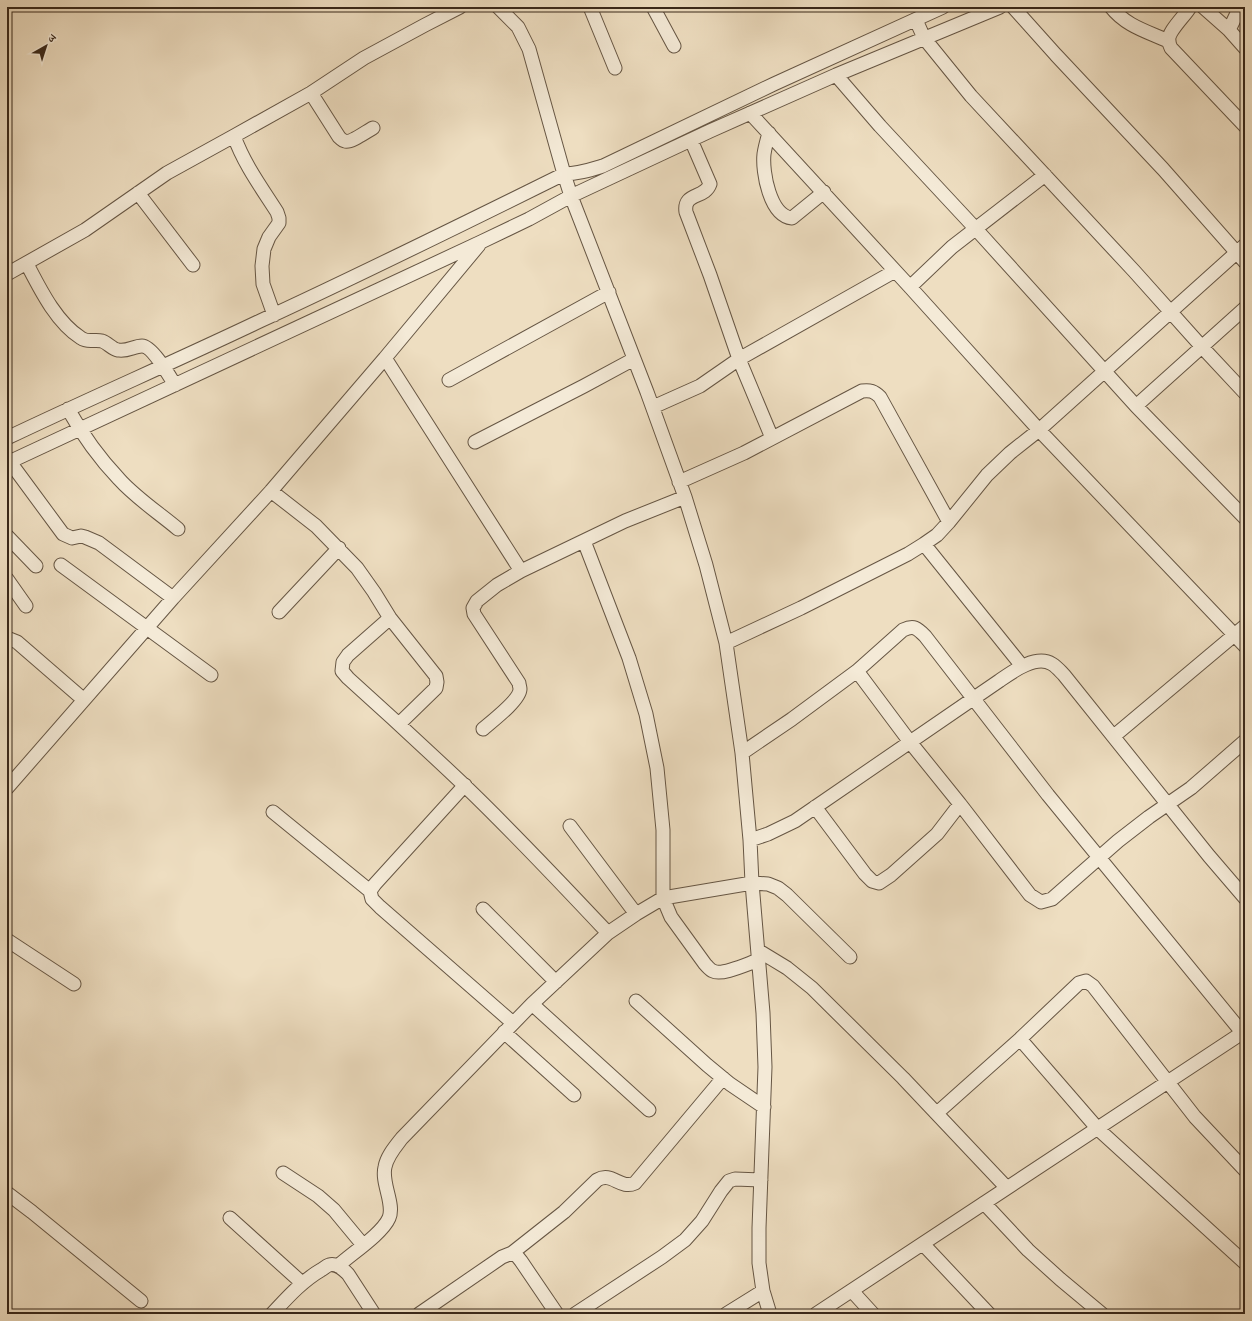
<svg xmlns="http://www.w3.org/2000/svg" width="1252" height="1321" viewBox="0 0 1252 1321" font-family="'IM FELL English','Noto Serif Devanagari',serif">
  <rect width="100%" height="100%" fill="#eedec1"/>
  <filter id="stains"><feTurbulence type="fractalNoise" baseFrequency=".005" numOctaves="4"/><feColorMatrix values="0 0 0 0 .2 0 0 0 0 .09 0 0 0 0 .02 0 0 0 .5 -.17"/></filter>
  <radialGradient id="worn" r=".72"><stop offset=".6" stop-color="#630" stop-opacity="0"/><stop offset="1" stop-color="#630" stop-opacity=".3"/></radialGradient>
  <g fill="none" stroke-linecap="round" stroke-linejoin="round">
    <defs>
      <path id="minor" d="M 498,7 L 518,27 L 529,49 L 564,174 L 571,196 L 647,392 L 685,497 L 706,565 L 726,643 L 742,753 L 750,840 L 752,883 L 763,1013 L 765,1067 L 759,1228 L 759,1263 L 763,1291 L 770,1314
        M 590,7 L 615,68
        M 653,7 L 674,46
        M 1013,7 L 1056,55 L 1163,169 L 1245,262
        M 1111,7 C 1126,26 1146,31 1168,41
        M 1190,7 C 1185,16 1167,32 1169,41 C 1169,44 1170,46 1171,48 L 1245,126
        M 1203,7 L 1229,30 L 1245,48
        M 916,20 L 924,38 L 971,96 L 1134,271 L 1202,347 L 1245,393
        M 1229,30 L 1240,7
        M 836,75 L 880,126 L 975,228 L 1136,406 L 1245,518
        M 311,93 L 339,137 C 341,139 343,141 345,141 C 351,143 367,131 373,128
        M 750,113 L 910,287 L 1039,430 L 1245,646
        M 769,133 C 767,140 765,147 764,154 C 762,172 770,216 792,218 L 824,192
        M 234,136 C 244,164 261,187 277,212 L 279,218 L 279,223 L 269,237 L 264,249 L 262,266 L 263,284 L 274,315
        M 691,140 L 710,184 C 705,199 683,192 686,212 L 710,275 L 739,359 L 772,438
        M 138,193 L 193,265
        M 479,245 L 385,358 L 521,571
        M 27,264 C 40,289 56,322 81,338 C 88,343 94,339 102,341 C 108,343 112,349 118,350 C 127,352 134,346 142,346 C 152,346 170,377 175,385
        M 7,274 L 85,230 L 167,173 L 234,136 L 311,93 L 364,58 L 425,25 L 460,7
        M 910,287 L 952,247 L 1045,175
        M 449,380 L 609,292
        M 1136,406 L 1245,308
        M 653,407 L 700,386 L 739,359 L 895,271
        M 68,409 C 82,434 99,458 119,479 C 136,498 159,513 178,529
        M 7,438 C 91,398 176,361 260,321 C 362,274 463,224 564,174 C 578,174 590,170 603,166 L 774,84 L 943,7
        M 475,442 L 584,386 L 634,359
        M 7,458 L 63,534 L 72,538 L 81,536 L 85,537 L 99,543 L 173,598
        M 7,463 L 481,242 L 529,219 L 571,196 L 710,131 L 836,75 L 1000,7
        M 679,482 L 744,453 L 862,391 C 870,390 874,391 880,397 L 949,522
        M 271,491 L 316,526 L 357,568 L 374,592 L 390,618 L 436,676 L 437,682 L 436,688 L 399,724
        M 7,536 L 36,566
        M 584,541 L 629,658 L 646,714 L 657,768 L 663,830 L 663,898 L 671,917 L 705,964 C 707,966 710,970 713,971 C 722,976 749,963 759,960
        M 924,544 L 1022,666
        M 61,565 L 211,675
        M 7,579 L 26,606
        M 279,612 L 339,548
        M 390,618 L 348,655 L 343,662 L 342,671 L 348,678 C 387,713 426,749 464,785 C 514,833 561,883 608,933
        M 7,638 L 17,642 L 84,700
        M 726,643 L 801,608 L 908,554 L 924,544 L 937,535 L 949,522 L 987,475 L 1010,453 L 1039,430 L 1245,245
        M 857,671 L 910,742 L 960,804 L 1030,895 L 1041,902 L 1052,899 L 1118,841 L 1149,817 L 1191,788 L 1245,741
        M 483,729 C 491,722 520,700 520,689 C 520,687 519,685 519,683 L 474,614 L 473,608 L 477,601 L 497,585 L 521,571 L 625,521 L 685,497
        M 1114,736 L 1245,626
        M 742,753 L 792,719 L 857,671 L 903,630 C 914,625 917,628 925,636 L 1048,795 L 1245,1036
        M 465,785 L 375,884 L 370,891 L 372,899 L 380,907 L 513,1023
        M 7,788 L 173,598 L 271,491 L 385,358
        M 815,807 L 865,874 L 872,881 L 879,883 L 891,875 L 937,834 L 960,804
        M 273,812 L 370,891
        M 570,826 L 636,914
        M 750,840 L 768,834 L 795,821 L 999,681 C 1012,672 1036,654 1052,664 C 1057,667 1060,671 1064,675 L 1209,856 L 1245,898
        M 483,909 L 556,982
        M 7,940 L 74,984
        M 759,951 L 787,968 L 812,988 L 903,1078 L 1007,1188
        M 636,1001 L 707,1065 L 730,1084 L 764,1107
        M 532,1004 L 649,1110
        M 504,1032 L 574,1095
        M 1020,1039 L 1098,1129 L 1245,1263
        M 937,1113 L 1020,1039 L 1079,983 L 1086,981 L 1093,986 L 1195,1117 L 1245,1170
        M 283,1173 L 318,1196 L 334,1210 L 363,1245
        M 7,1193 L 32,1212 L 141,1301
        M 984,1203 L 1028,1250 L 1060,1279 L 1102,1314
        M 230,1218 L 302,1283
        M 923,1244 L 989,1314
        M 512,1253 L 564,1212 L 597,1180 C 612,1171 620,1190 635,1183 L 723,1078
        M 338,1266 C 351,1254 382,1234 389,1218 C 395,1204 381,1183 385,1167 C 387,1156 395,1147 402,1138 L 532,1004 L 608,933 L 636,914 L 663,898 L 752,883 L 768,884 L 778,888 L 787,895 L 850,957
        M 852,1291 L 873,1314
        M 272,1314 C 287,1298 302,1281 321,1270 C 323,1269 326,1266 329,1265 C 337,1263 343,1269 348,1274 L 374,1314
        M 419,1314 L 502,1257 L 512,1253 L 517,1256 L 521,1261 L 557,1314
        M 575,1314 L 662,1257 L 685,1240 L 702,1221 L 721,1191 L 729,1181 L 735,1179 L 761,1180
        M 726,1314 L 763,1291
        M 816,1314 L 1245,1031"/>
    </defs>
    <use href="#minor" stroke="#665644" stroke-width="15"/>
    <use href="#minor" stroke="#f4ead7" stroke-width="13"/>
  </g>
  <rect width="1252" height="1321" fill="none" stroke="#eedec1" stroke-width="24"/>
  <rect x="8" y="8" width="1236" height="1305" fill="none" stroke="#39281a" stroke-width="2"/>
  <rect x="12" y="12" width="1228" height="1297" fill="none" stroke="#39281a"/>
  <g transform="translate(46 46) rotate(39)" stroke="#f4ead7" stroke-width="3" paint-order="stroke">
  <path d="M0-3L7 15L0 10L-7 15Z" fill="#39281a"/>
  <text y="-6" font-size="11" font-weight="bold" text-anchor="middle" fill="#39281a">उ</text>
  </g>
  <rect width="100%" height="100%" filter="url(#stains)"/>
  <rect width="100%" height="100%" fill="url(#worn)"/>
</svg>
